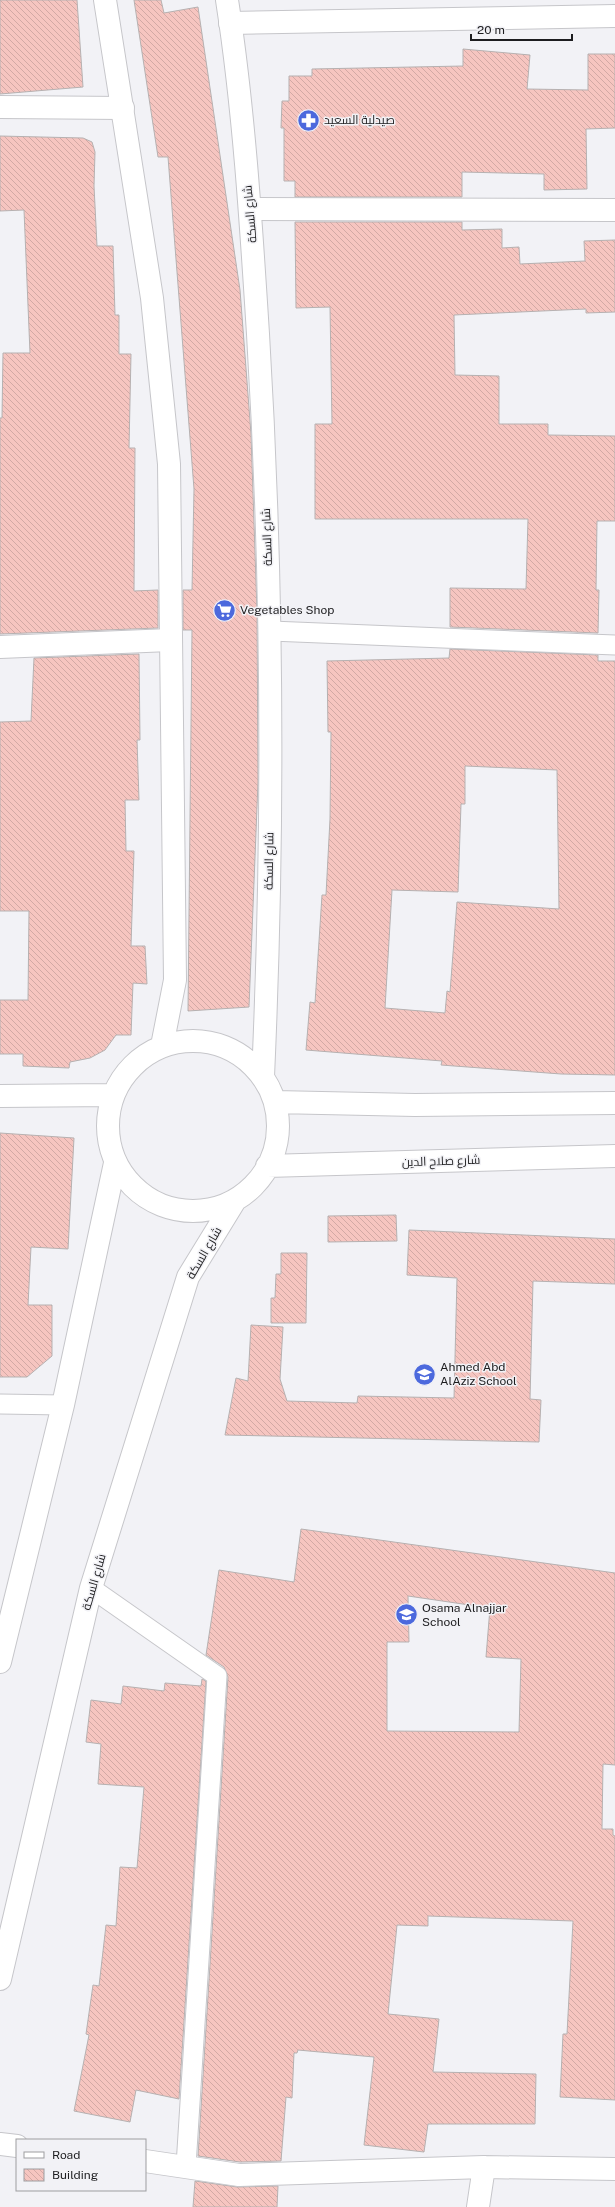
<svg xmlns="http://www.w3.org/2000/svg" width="615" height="2207" viewBox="0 0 615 2207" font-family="'Public Sans',Cairo,sans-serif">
  <defs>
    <pattern id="building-back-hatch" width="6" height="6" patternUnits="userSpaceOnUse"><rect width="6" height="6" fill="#f6c5c0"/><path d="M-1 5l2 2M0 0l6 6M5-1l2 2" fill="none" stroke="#d2a9a5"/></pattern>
  </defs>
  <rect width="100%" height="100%" fill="#f2f2f6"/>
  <path fill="url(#building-back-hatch)" stroke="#b6b1b1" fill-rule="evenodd" d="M 0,0 L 77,0 L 83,87 L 0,94 Z
    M 134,0 L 161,0 L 164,13 L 198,7 L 240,290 L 251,434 L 257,612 L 258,782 L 249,1007 L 188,1011 L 192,630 L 183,630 L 183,590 L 192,590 L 194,489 L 168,157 L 158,157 Z
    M 463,49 L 530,55 L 527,89 L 588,90 L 588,54 L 615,54 L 615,128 L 586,129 L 587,189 L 544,190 L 544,174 L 462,172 L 462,197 L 295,197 L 295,181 L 284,181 L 284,128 L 281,128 L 282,101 L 289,101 L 289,76 L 312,76 L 312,69 L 463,66 Z
    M 0,136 L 83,138 L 92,142 L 95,152 L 94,186 L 97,246 L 113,246 L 115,315 L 119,315 L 119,354 L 131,354 L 129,448 L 135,448 L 134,591 L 158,590 L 158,628 L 0,634 L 0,418 L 2,418 L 3,353 L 30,353 L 24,210 L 0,211 Z
    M 295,222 L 462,222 L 462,230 L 502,229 L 502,248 L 519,247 L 520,264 L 585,261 L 584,241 L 615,240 L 615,312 L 586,313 L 586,309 L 454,315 L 455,375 L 499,376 L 499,424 L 548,424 L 548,435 L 615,436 L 615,521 L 597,521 L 596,590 L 599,590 L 598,633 L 450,627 L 450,588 L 526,589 L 528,519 L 315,519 L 315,424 L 332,424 L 330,307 L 296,308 Z
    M 450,649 L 598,655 L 598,661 L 615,661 L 615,1075 L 561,1074 L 441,1065 L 442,1061 L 306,1050 L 310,1002 L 315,1003 L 322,895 L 326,895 L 330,819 L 331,732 L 328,732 L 327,661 L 449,658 ZM 465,766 L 557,770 L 559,909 L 457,902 L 450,992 L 447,991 L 445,1013 L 385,1008 L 392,890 L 458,892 L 461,804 L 465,804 Z
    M 139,654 L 140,740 L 137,740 L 139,800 L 125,800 L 126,851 L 134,851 L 131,946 L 145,946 L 147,984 L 133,983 L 131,1035 L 116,1035 L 105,1050 L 90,1058 L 70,1062 L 69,1068 L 23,1066 L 23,1054 L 0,1054 L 0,1000 L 28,1000 L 29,911 L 0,911 L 0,722 L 31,721 L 34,658 Z
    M 0,1133 L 74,1138 L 68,1249 L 31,1247 L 28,1305 L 52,1305 L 52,1356 L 27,1377 L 0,1377 Z
    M 396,1215 L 397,1241 L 328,1242 L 328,1216 Z
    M 409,1230 L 615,1239 L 615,1284 L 533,1281 L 530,1399 L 541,1400 L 539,1442 L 225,1435 L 236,1378 L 248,1381 L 251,1325 L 283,1327 L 280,1379 L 287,1401 L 357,1403 L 358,1396 L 454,1398 L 457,1278 L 407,1275 Z
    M 281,1253 L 307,1253 L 306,1323 L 271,1323 L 271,1298 L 275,1298 L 276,1274 L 281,1274 Z
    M 301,1529 L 615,1573 L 615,1765 L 603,1764 L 602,1829 L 613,1829 L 613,1835 L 615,1836 L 615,2100 L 560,2097 L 563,2034 L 567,2034 L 573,1921 L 428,1916 L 428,1926 L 397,1925 L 388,2014 L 439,2019 L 433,2072 L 536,2074 L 535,2124 L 428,2124 L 424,2152 L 364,2145 L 374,2057 L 298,2050 L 297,2053 L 294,2053 L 292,2098 L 286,2097 L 281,2161 L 240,2162 L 198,2156 L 228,1677 L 224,1667 L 206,1655 L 219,1570 L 294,1582 ZM 408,1596 L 490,1608 L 486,1657 L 521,1659 L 519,1732 L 387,1731 L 387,1642 L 409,1642 Z
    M 202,1679 L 206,1681 L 179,2099 L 136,2090 L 130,2122 L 74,2111 L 89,2035 L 86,2034 L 93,1985 L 99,1986 L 106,1925 L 116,1926 L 120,1867 L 137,1868 L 144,1787 L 98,1784 L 101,1744 L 86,1742 L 91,1700 L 121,1704 L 123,1686 L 164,1691 L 165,1683 L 201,1686 Z
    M 195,2181 L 237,2187 L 278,2186 L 277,2207 L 193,2207 Z"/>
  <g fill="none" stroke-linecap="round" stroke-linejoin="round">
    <defs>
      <path id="lane" d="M 271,631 L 615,645
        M 0,1404 L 63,1405
        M 91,1588 L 217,1676 L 186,2166"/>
      <path id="street" d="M 230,23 L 615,16
        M 0,107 L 123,108
        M 250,209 L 615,210
        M 0,647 L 170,640
        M 0,2144 L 17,2146
        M 145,2161 L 239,2175 L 484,2167 L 615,2169
        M 478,2207 L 484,2167"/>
      <path id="secondary" d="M 105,0 L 152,298 L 169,464 L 175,980 L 162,1046
        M 227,0 C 244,110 251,223 258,334 C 273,581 274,829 263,1077
        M108 1126a85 85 0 1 1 170 0a85 85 0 1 1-170 0Z
        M 0,1096 L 112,1095
        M 275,1102 L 415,1105 L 615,1103
        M 267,1166 L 615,1156
        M 0,1662 L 63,1405 L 115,1163
        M 0,1979 L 91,1588 L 188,1277 L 234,1202"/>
    </defs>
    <use href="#lane" stroke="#c6c6ca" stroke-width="21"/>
    <use href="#street" stroke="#c6c6ca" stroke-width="24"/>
    <use href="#secondary" stroke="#c6c6ca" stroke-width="24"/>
    <use href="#lane" stroke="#fff" stroke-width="19"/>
    <use href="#street" stroke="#fff" stroke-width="22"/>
    <use href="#secondary" stroke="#fff" stroke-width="22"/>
  </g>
  <defs>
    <symbol id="pharmacy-disc" viewBox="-11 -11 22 22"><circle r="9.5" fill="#4c69dd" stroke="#f2f2f6"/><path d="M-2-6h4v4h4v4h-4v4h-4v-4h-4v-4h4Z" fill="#fff"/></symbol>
    <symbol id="supermarket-disc" viewBox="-11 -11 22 22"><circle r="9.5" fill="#4c69dd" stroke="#f2f2f6"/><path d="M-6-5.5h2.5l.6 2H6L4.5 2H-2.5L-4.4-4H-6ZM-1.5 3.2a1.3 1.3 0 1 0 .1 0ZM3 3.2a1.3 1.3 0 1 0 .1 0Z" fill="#fff"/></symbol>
    <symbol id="school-disc" viewBox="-11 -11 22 22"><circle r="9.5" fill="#4c69dd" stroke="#f2f2f6"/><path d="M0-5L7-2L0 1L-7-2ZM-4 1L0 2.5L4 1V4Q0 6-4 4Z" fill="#fff"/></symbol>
  </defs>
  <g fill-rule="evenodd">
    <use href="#pharmacy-disc" x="296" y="108" width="25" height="25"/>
    <use href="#supermarket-disc" x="212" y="598" width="25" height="25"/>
    <use href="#school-disc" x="412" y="1362" width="25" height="25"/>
    <use href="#school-disc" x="394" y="1602" width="25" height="25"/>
  </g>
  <g text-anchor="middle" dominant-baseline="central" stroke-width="3" stroke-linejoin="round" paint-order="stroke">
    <g font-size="12" fill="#1d1d1f" stroke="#f2f2f6" text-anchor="start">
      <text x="324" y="120">صيدلية السعيد</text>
      <text x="240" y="610">Vegetables Shop</text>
      <text x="440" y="1367">Ahmed Abd<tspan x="440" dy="14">AlAziz School</tspan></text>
      <text x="422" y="1608">Osama Alnajjar<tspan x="422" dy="14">School</tspan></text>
    </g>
    <g font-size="12" fill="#1d1d1f" stroke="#f2f2f6">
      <text transform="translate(250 214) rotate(-95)">شارع السكة</text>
      <text transform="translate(267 537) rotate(-92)">شارع السكة</text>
      <text transform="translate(269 861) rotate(-89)">شارع السكة</text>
      <text transform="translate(441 1161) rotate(-2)">شارع صلاح الدين</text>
      <text transform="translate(204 1253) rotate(-60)">شارع السكة</text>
      <text transform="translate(94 1582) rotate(-74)">شارع السكة</text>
    </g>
  </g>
  <rect x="16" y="2139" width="130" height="52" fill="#f2f2f6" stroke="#9d9da0"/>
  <rect x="24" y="2152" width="20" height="6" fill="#ffffff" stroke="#9d9da0"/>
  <text x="52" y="2159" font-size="12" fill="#1d1d1f">Road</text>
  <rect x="24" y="2169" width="20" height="12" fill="url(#building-back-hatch)" stroke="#9d9da0"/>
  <text x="52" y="2179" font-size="12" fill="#1d1d1f">Building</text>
  <path d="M471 34v6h101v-6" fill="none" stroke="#1d1d1f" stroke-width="2"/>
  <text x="477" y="34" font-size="12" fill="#1d1d1f" stroke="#f2f2f6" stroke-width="3" paint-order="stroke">20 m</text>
</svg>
